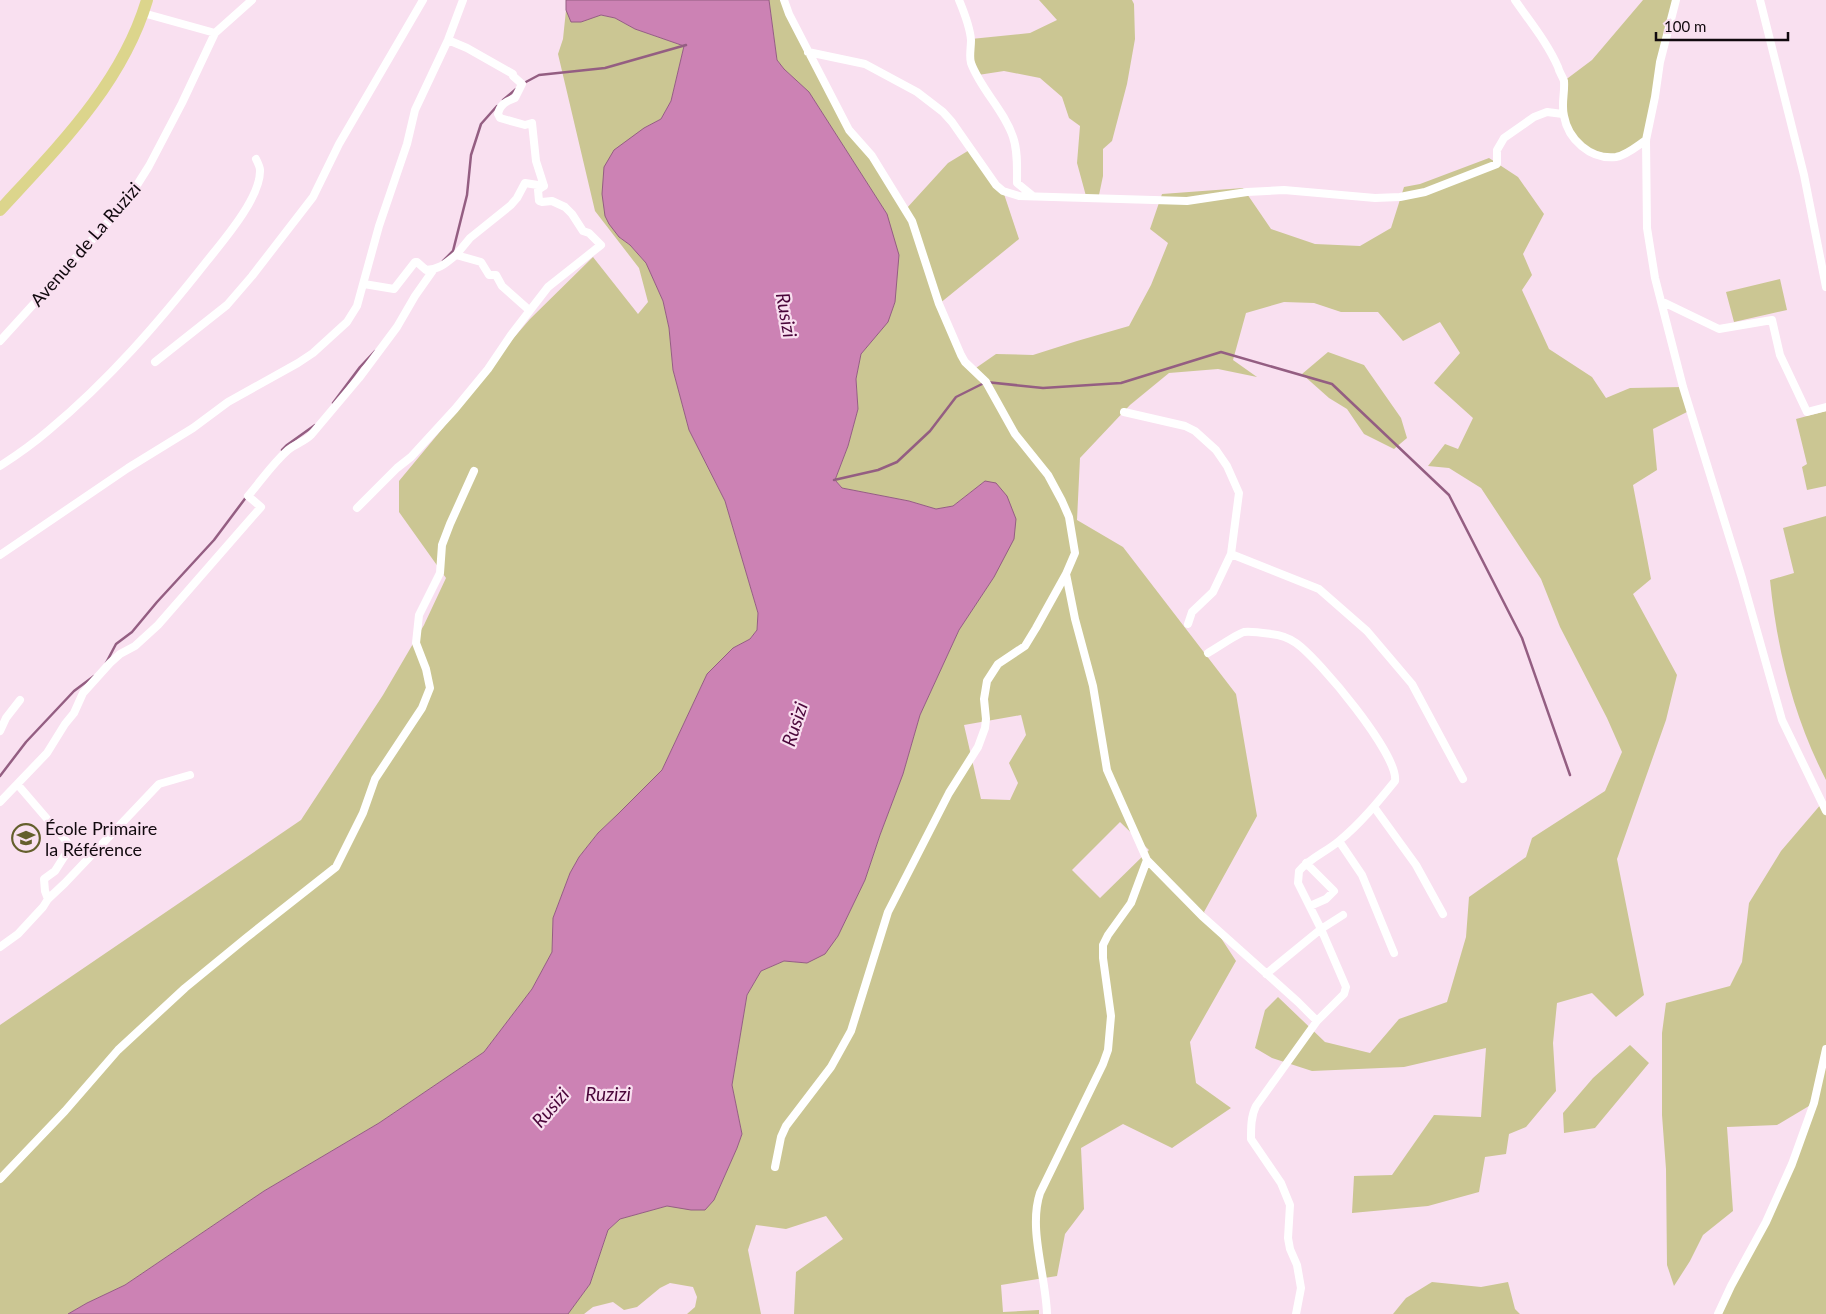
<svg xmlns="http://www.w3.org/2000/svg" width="1826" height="1314" viewBox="0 0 1826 1314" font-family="Lato,sans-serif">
  <rect width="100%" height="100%" fill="#f9e0f0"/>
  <path fill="#cbc693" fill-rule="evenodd" d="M 769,0 L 784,0 L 849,130 L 906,209 L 948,163 L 971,149 L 1003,191 L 1019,239 L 939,304 L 956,346 L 973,370 L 996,354 L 1033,355 L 1077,341 L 1129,326 L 1151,285 L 1168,243 L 1150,229 L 1162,194 L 1243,188 L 1271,229 L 1315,244 L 1360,246 L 1391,228 L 1404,187 L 1420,184 L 1489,158 L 1518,177 L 1544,214 L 1523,254 L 1532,275 L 1522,290 L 1549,349 L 1592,377 L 1606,398 L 1630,388 L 1683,387 L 1691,410 L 1653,429 L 1657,470 L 1633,485 L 1651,579 L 1633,594 L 1677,675 L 1666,720 L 1617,859 L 1644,995 L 1616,1017 L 1592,993 L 1557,1003 L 1553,1043 L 1556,1091 L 1526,1127 L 1509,1134 L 1506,1154 L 1485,1157 L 1479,1192 L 1428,1206 L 1352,1213 L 1354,1176 L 1392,1175 L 1434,1115 L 1481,1117 L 1486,1048 L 1404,1067 L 1312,1071 L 1272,1058 L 1255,1048 L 1265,1010 L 1278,997 L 1325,1042 L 1370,1053 L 1399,1019 L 1447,1002 L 1466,937 L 1469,897 L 1526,857 L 1532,838 L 1605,791 L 1622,752 L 1607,718 L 1560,627 L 1541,579 L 1481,488 L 1449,468 L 1428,466 L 1445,444 L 1458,449 L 1473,418 L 1434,383 L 1460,353 L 1440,322 L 1403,341 L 1378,312 L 1341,312 L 1314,303 L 1284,302 L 1246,313 L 1233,360 L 1257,377 L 1218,369 L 1169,373 L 1130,405 L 1080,458 L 1077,520 L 1123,547 L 1236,694 L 1257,816 L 1204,912 L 1236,961 L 1190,1042 L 1196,1083 L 1231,1108 L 1172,1148 L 1123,1124 L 1081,1148 L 1084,1209 L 1065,1234 L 1057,1276 L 1001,1285 L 1003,1312 L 1039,1310 L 1039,1314 L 794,1314 L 796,1272 L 843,1239 L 826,1216 L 786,1229 L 756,1225 L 748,1250 L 761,1314 L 687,1314 L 695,1307 L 697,1297 L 693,1287 L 670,1283 L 660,1288 L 637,1307 L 624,1310 L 613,1302 L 593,1307 L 584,1314 L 568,1314 L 590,1284 L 608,1230 L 620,1219 L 667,1206 L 677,1207 L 714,1200 L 737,1148 L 742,1134 L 732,1085 L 747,995 L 761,971 L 784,961 L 807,963 L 838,936 L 865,880 L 880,835 L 903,774 L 920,715 L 959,630 L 994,577 L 985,481 L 953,506 L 936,509 L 909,501 L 842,488 L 835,480 L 848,446 L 858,409 L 856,379 L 861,354 L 888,321 L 895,302 L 887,214 L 809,92 L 784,69 L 777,60 ZM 1021,715 L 1026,735 L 1009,763 L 1018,783 L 1010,800 L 981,799 L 964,725 ZM 1120,822 L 1149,850 L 1100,898 L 1072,870 Z
    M 1039,0 L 1132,0 L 1134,4 L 1135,39 L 1127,84 L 1112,141 L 1103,149 L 1103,176 L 1099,195 L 1086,196 L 1077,163 L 1080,126 L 1069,118 L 1062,97 L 1040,78 L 1004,71 L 978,75 L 971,62 L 971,39 L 1030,33 L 1057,20 Z
    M 1643,0 L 1676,0 L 1645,140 L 1616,157 L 1582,147 L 1564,119 L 1564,81 L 1592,60 Z
    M 566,10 L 572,22 L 581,22 L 600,15 L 615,18 L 635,29 L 684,46 L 671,101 L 661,119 L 644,128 L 619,237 L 630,245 L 646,263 L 663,301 L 669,328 L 673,370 L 689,430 L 725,501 L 758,613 L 757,630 L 750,639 L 733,648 L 707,674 L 662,770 L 618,814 L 598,833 L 579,857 L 570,873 L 553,918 L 552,952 L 532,989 L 484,1052 L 379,1123 L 264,1191 L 125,1285 L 87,1303 L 68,1314 L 0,1314 L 0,1025 L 301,820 L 383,695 L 424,625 L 446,578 L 399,512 L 399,481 L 443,428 L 504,349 L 530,319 L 593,257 L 638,314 L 648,302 L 639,268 L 595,211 L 558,54 L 563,39 Z
    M 1780,279 L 1787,310 L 1734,322 L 1726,292 Z
    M 1328,352 L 1364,365 L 1401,418 L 1407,438 L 1394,449 L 1364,434 L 1347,409 L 1329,398 L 1302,374 Z
    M 1826,411 L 1826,486 L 1807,490 L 1802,467 L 1807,464 L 1796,419 Z
    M 1826,516 L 1826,780 C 1794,718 1777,650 1770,580 L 1794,573 L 1783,528 Z
    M 1822,803 L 1826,811 L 1826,1314 L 1718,1314 L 1766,1222 L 1814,1103 L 1777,1125 L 1727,1127 L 1733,1211 L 1703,1235 L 1690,1261 L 1674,1286 L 1667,1265 L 1666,1169 L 1662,1115 L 1662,1033 L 1666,1003 L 1730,986 L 1742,962 L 1749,903 L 1781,851 Z
    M 1630,1045 L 1649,1063 L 1595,1128 L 1564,1133 L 1563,1113 L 1593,1078 Z
    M 1432,1282 L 1481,1287 L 1508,1282 L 1515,1309 L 1520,1314 L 1393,1314 L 1406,1298 Z"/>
  <path fill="#cc82b4" stroke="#945e82" d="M 566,0 L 769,0 L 777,60 L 784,69 L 809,92 L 887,214 L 899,255 L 895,302 L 888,322 L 861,354 L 856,379 L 858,409 L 848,446 L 835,480 L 842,488 L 909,501 L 936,509 L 953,506 L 985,481 L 996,483 L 1007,496 L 1016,519 L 1014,539 L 994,577 L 959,630 L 920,715 L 903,774 L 880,835 L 865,880 L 838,936 L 825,954 L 807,963 L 784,961 L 761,971 L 747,995 L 732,1085 L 742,1134 L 737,1148 L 714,1200 L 705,1210 L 691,1210 L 667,1206 L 620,1219 L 608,1230 L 590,1284 L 568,1314 L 68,1314 L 87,1303 L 125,1285 L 264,1191 L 379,1123 L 484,1052 L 532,989 L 552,952 L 553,918 L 570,873 L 579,857 L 598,833 L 618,814 L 662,770 L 707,674 L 733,648 L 750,639 L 757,630 L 758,613 L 725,501 L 689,430 L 673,370 L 669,328 L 663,301 L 646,263 L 630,245 L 619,237 L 609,224 L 605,216 L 602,194 L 604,167 L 614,150 L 644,128 L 661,119 L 671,101 L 684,46 L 635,29 L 615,18 L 601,15 L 581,22 L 571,22 L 566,10 Z"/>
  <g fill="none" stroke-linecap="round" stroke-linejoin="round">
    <path stroke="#945e82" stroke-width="2.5" d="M 524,83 L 539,75 L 605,68 L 686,45
      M 503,100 L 516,89
      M 443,261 L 453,251 L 467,195 L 471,155 L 481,124 L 497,106
      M 333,403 L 360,367 L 375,351
      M 282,450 L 287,445 L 315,425
      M 834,480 L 878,470 L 897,462 L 930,431 L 956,397 L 986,382 L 1043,388 L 1121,383 L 1221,352 L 1332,384 L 1449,495 L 1522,638 L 1570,775
      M 106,663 L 116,644 L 132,632 L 157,602 L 214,540 L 247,496
      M 0,776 L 26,742 L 74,691 L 94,676"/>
    <path stroke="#fff" stroke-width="8" d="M 784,0 L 789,14 L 849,130 L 872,156 L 912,221 L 939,304 L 961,355 L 965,362 L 986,382 L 1015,434 L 1048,475 L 1062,501 L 1069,517 L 1075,553 L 1066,574 L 1075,619 L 1093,686 L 1107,770 L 1147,860 L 1131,903 L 1108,935 L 1103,945 L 1103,958 L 1111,1016 L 1108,1050 L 1103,1064 L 1040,1193 C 1028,1229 1046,1276 1047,1314
      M 959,0 C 964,12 970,27 971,40 C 971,48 969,57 971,63 C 981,90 1004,110 1013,137 C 1018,151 1017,168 1017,183 L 1033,196
      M 1515,0 C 1530,22 1547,42 1558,67 C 1559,72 1563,77 1564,81 C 1565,93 1561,104 1564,116 C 1568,139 1590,160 1616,157 C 1627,155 1637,146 1646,140
      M 1676,0 L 1660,62 L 1655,97 L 1646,140 L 1647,228 L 1655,278 L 1683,387 L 1742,578 L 1782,720 L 1826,811
      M 1760,0 L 1804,175 L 1826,287
      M 143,13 L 215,33 L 252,0
      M 808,52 L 865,64 L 917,92 L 943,112 L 952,122 L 996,185 L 1003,191 L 1019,196 L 1187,201 L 1247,192 L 1284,190 L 1375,198 L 1400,197 L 1425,192 L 1497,164 L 1497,150 L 1504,138 L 1534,117 L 1547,112 L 1563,114
      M 456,255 L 470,238 L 511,205 L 517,198 L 525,183 L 544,186
      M 364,284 L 394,289 L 415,262 L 417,262 L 426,270 C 440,269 445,264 456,255 L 481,262 L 489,275 L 496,275 L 502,286 L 529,310
      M 1661,301 L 1719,329 L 1772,320 L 1780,355 L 1807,412 L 1826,407
      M 0,341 L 110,220 L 132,193 L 149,166 L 182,103 L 215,33
      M 155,362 L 227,305 L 252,276 L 313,197 L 339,144 L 423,0
      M 1124,412 L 1185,426 L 1195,431 L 1216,450 L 1227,466 L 1239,493 L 1231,554 L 1213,592 L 1192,612 L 1188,624
      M 0,466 C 17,455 34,443 49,430 C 109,380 159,322 207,261 C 224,240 261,197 260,170 C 260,167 258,163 256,159
      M 357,508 L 397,468 L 411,457 L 455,409 L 488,369 L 511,335 L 548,287 L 601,245 L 589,233 L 583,231 L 572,214 L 565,207 L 552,201 L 542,202 L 539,201 L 538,190 L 544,186 L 536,161 L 532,123 L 525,125 L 500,118 L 498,114 C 500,104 507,101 515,98 L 522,84 L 513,76 L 513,74 L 467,48 L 448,40
      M 1231,554 L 1319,589 L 1367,631 L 1412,684 L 1463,779
      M 0,555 L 128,468 L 193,428 L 228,402 L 298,363 L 313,353 L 347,322 L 357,306 L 379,226 L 407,144 L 415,110 L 448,40 L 463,0
      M 1208,653 C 1217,648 1235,635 1244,632 C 1251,631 1264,633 1271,634 C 1280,635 1289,638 1296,643 C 1319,659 1399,755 1395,781 C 1378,802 1360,824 1339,841 C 1326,852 1310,858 1299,871 L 1298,883 L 1321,929 L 1346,987 L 1344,994 L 1317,1021
      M 0,731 L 6,718 L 20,700
      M 18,785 L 67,842 L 69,849 L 55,871 L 44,879 L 45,891 L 48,899
      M 0,802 L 47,753 L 65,724 L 74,713 L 83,693 L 110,663 L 120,654 L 135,646 L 158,625 L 261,507 L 248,496 C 261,481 272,464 288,450 C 295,444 304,442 311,435 L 359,378 L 397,327 L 415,296 L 434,269
      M 1374,807 L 1416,865 L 1443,914
      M 1339,841 L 1362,875 L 1394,953
      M 1147,860 L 1202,916 L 1298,1002 L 1317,1021 L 1256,1106 C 1251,1116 1251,1127 1251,1139 L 1281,1183 L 1290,1205 L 1288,1238 L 1290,1249 L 1297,1265 L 1301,1288 L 1296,1314
      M 1306,863 L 1334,891 L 1326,899 L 1310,906
      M 0,947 L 18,934 L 43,907 L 48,899 L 65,883 L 159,784 L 190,775
      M 1266,974 L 1321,929 L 1343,915
      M 775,1167 L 781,1137 L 786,1126 L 831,1067 L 851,1031 L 888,912 L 949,793 L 978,747 L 985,728 L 986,719 L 984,699 L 987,681 L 998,664 L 1025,646 L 1036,628 L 1066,574
      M 0,1179 L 65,1111 L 118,1050 L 185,988 L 246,938 L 336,867 L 363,813 L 375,779 L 422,708 L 430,688 L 426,669 L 416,643 L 419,615 L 440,573 L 442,545 L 450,524 L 474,471
      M 1718,1314 L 1731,1286 L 1766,1222 L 1792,1164 L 1814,1103 L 1826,1049"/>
    <path stroke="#dcd58c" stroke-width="12" d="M 0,210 C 58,147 122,84 147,0"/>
  </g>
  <defs>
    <symbol id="school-ring" viewBox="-11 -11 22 22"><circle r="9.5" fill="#f9e0f0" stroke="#645f2c" stroke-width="1.5"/><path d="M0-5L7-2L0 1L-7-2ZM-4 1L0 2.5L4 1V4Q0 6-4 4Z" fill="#645f2c"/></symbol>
  </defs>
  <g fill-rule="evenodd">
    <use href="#school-ring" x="10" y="822" width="32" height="32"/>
  </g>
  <g text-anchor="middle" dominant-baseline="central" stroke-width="4.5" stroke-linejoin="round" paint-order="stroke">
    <g font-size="18" fill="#11090e" stroke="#f9e0f0">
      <text transform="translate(85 244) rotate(-49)">Avenue de La Ruzizi</text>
    </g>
    <g font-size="18" fill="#11090e" stroke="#f9e0f0" text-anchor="start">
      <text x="45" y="828">École Primaire<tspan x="45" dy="21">la Référence</tspan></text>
    </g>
    <g font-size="19" font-style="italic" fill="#4a063a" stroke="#f9e0f0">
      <text transform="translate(787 315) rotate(80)">Rusizi</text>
      <text transform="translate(794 724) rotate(-72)">Rusizi</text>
      <text x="608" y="1093">Ruzizi</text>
      <text transform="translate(550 1107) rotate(-49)">Rusizi</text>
    </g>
  </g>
  <path d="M1656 32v8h132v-8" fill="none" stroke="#11090e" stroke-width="2.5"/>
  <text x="1664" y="32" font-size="15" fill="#11090e" stroke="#f9e0f0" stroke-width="4" paint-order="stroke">100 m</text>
</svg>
